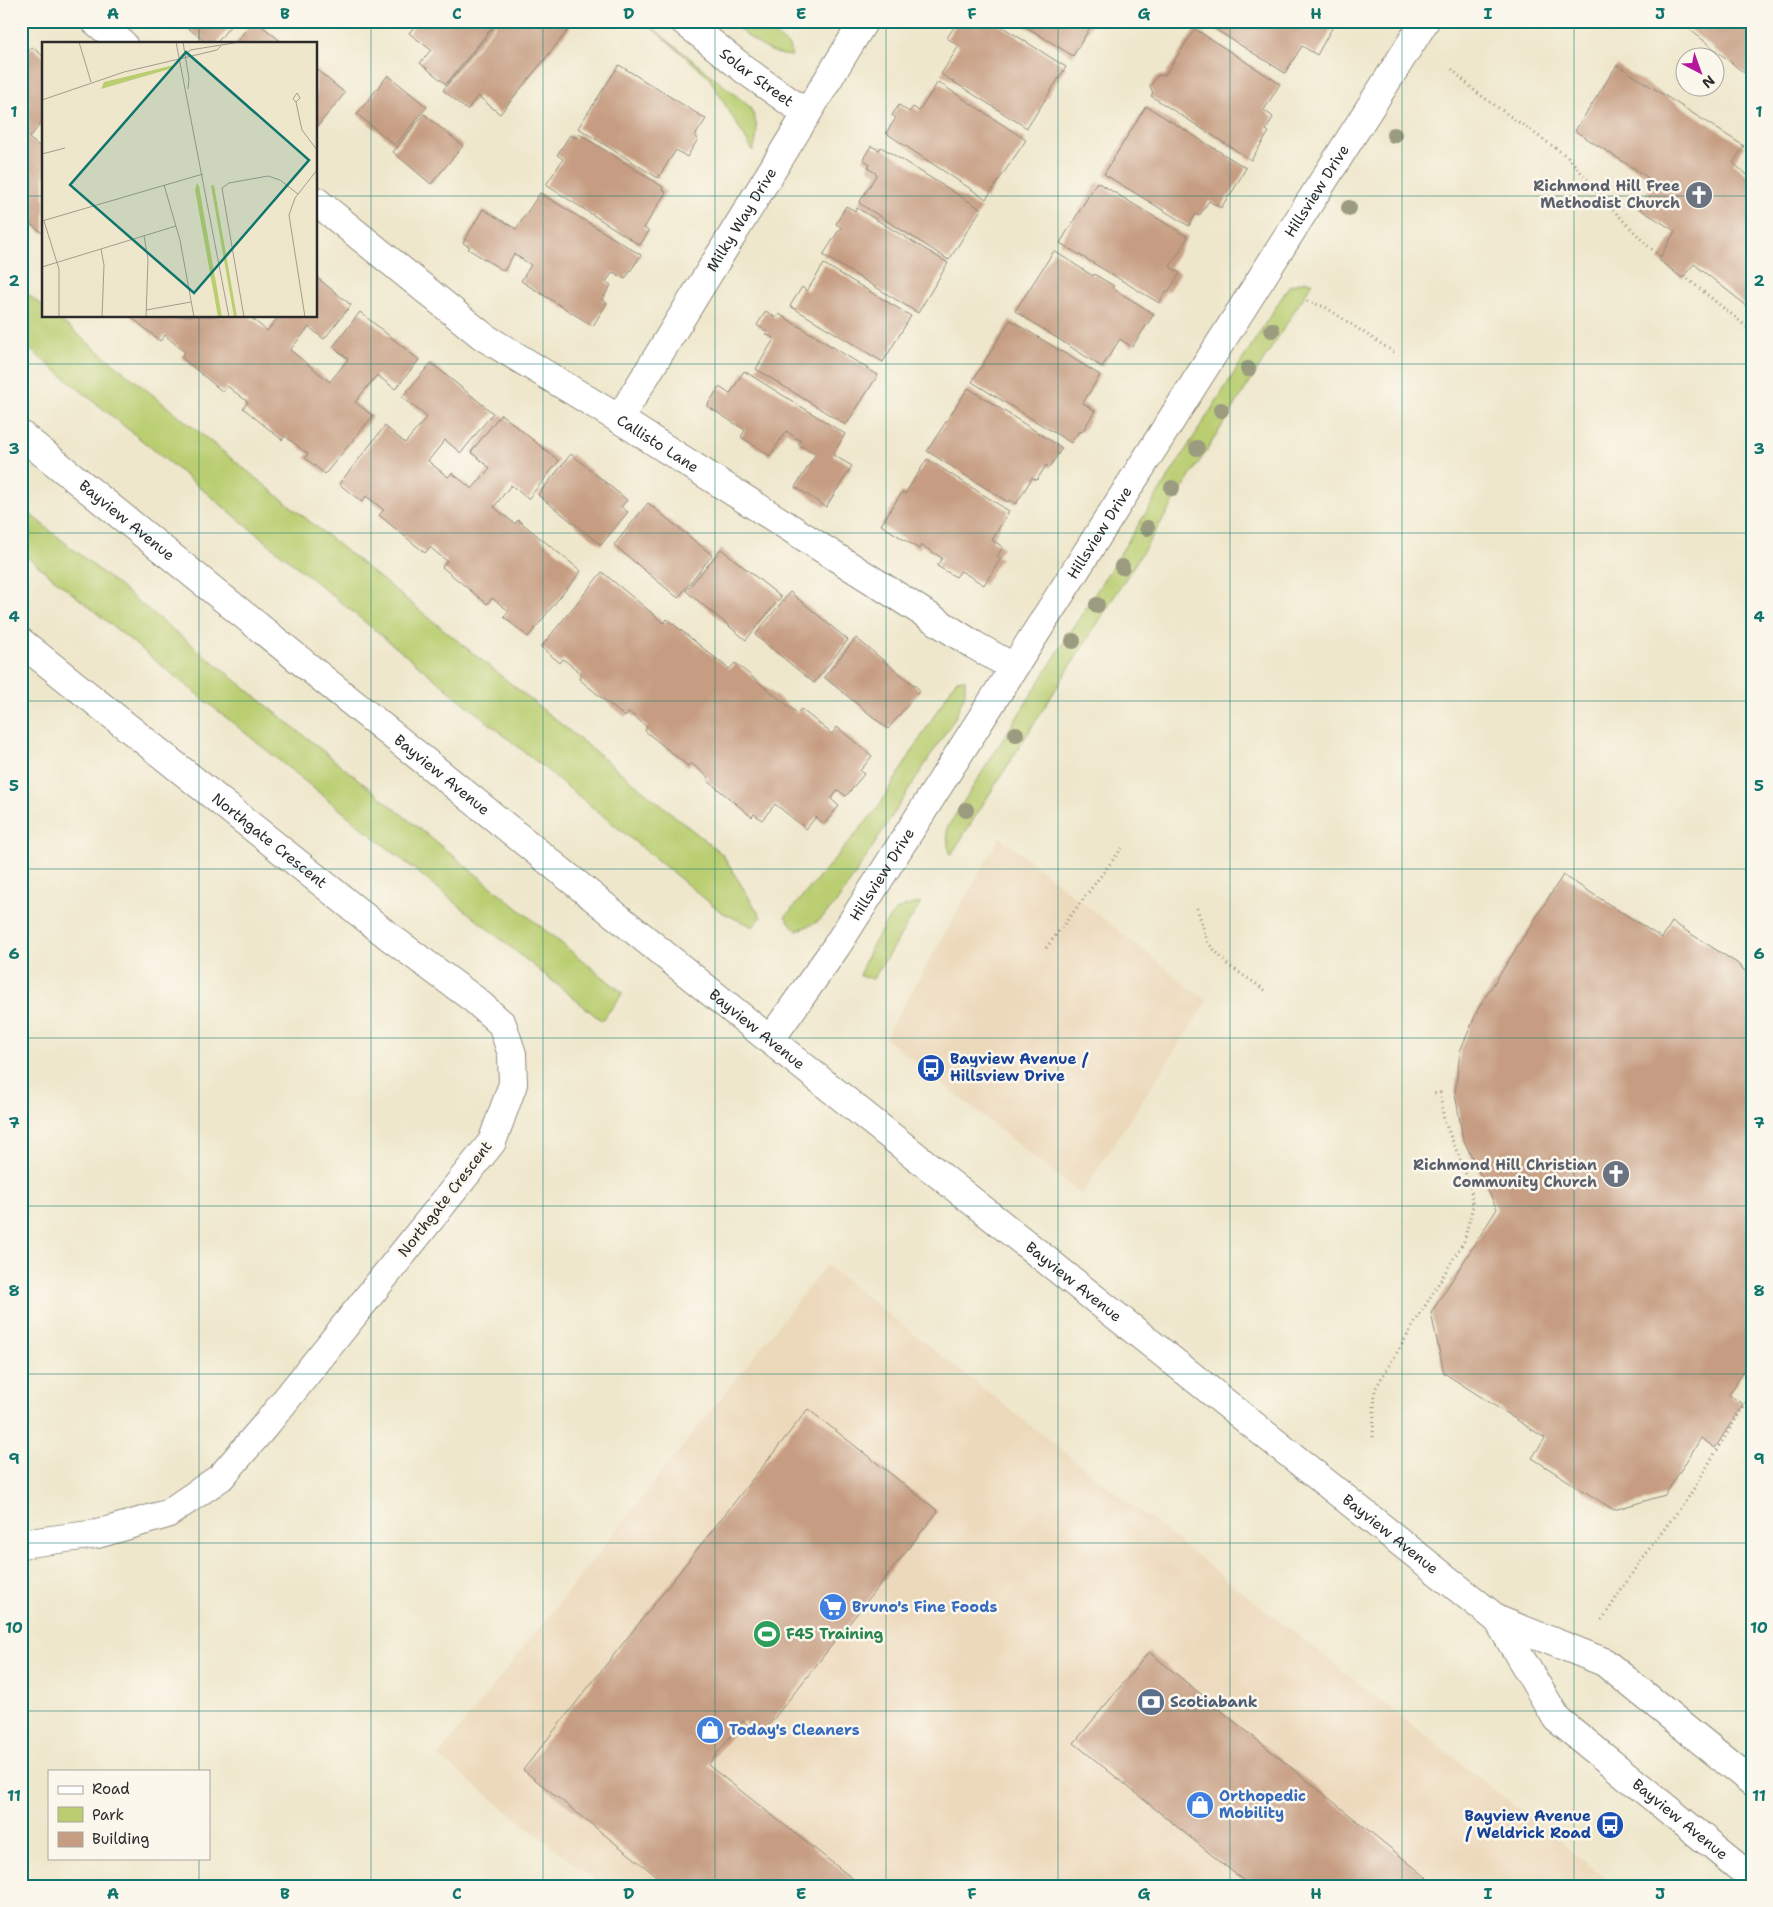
<svg xmlns="http://www.w3.org/2000/svg" width="1773" height="1907" viewBox="0 0 1773 1907" font-family="'Shantell Sans',sans-serif">
  <rect width="100%" height="100%" fill="#fbf7ec"/>
  <filter id="ink" filterUnits="userSpaceOnUse"><feTurbulence type="fractalNoise" baseFrequency=".02" numOctaves="2"/><feDisplacementMap in="SourceGraphic" scale="10" xChannelSelector="R" yChannelSelector="G"/><feConvolveMatrix kernelMatrix="1 2 1 2 8 2 1 2 1" color-interpolation-filters="sRGB"/></filter>
  <filter id="wash" filterUnits="userSpaceOnUse"><feTurbulence type="fractalNoise" baseFrequency=".0096" numOctaves="4" result="noise"/><feDisplacementMap in="SourceGraphic" scale="20" xChannelSelector="R" yChannelSelector="G"/><feGaussianBlur stdDeviation="1.12" result="paint"/><feColorMatrix in="noise" values="0 0 0 0 0 0 0 0 0 0 0 0 0 0 0 0 0 1.4 0 .05"/><feComposite in="paint" operator="in"/></filter>
  <g filter="url(#wash)">
    <rect width="100%" height="100%" fill="#efe7cc"/>
    <path fill="#ecd8ba" d="M 1000,837 L 1207,1001 L 1081,1195 L 885,1038 Z
      M 826,1265 L 1617,1886 L 602,1886 L 438,1756 Z"/>
    <path fill="#bace71" stroke="#727c4e" d="M 644,21 L 749,106 C 758,122 759,133 753,151 L 708,76 Z
      M 729,21 L 757,21 L 789,46 L 792,56 C 766,55 749,36 729,21 Z
      M 1305,281 L 1313,282 L 951,855 L 948,846 L 947,828 L 1289,286 Z
      M 21,289 L 44,307 L 44,316 L 55,316 L 722,854 L 761,917 L 753,927 L 721,912 L 21,342 Z
      M 21,507 L 623,993 L 602,1021 L 21,552 Z
      M 965,679 L 965,693 L 956,716 L 838,901 L 819,921 L 797,931 L 785,917 L 877,809 L 956,680 Z
      M 921,903 L 873,979 L 860,976 C 863,961 882,925 893,914 C 900,907 911,904 921,903 Z"/>
    <g id="blocks">
      <path fill="#c69d82" d="M 183,21 L 234,21 L 216,44 L 211,44 L 208,42 L 206,43 L 187,27 L 188,25 Z
        M 253,21 L 256,21 L 284,44 L 235,44 Z
        M 419,21 L 497,21 L 446,84 L 420,63 L 431,50 L 409,33 Z
        M 499,21 L 572,21 L 568,26 L 570,28 L 500,114 L 478,96 L 467,110 L 443,90 Z
        M 958,21 L 993,21 L 1066,67 L 1027,128 L 941,74 L 959,46 L 947,38 Z
        M 1017,21 L 1094,21 L 1073,56 Z
        M 1202,21 L 1336,21 L 1317,55 L 1302,46 L 1285,73 Z
        M 1679,21 L 1752,21 L 1752,79 Z
        M 1195,29 L 1280,84 L 1264,110 L 1273,117 L 1266,130 L 1269,132 L 1251,160 L 1151,96 L 1153,93 L 1150,86 L 1157,76 L 1165,75 Z
        M 21,37 L 26,42 L 21,48 Z
        M 32,47 L 44,57 L 44,120 L 29,138 L 44,150 L 44,234 L 29,223 L 24,228 L 21,226 L 21,59 Z
        M 619,65 L 706,119 L 695,136 L 698,139 L 687,157 L 676,150 L 658,178 L 578,128 Z
        M 1617,65 L 1744,146 L 1733,163 L 1752,179 L 1752,310 L 1694,264 L 1682,278 L 1659,260 L 1675,231 L 1638,208 L 1655,182 L 1575,131 Z
        M 316,69 L 345,93 L 316,128 Z
        M 388,75 L 427,107 L 395,145 L 357,114 Z
        M 938,82 L 1026,140 L 986,199 L 886,133 L 896,118 L 892,115 L 899,105 L 909,112 L 913,107 L 919,111 Z
        M 1146,106 L 1246,168 L 1230,196 L 1229,195 L 1221,208 L 1209,201 L 1199,216 L 1196,214 L 1189,226 L 1104,174 Z
        M 424,114 L 463,146 L 431,184 L 393,152 Z
        M 579,134 L 663,187 L 662,189 L 666,192 L 644,228 L 649,231 L 640,245 L 546,185 L 563,159 L 557,155 L 570,135 L 576,138 Z
        M 871,146 L 879,150 L 881,147 L 981,209 L 949,260 L 859,203 L 877,174 L 868,168 L 870,164 L 863,159 Z
        M 1097,182 L 1188,237 L 1170,267 L 1180,273 L 1168,292 L 1166,291 L 1159,303 L 1060,243 Z
        M 540,193 L 641,255 L 625,279 L 613,272 L 606,282 L 611,285 L 602,300 L 607,303 L 593,326 L 521,281 L 531,265 L 514,254 L 504,271 L 468,249 L 470,247 L 463,243 L 483,209 L 516,229 Z
        M 846,206 L 855,211 L 857,208 L 948,263 L 918,313 L 823,255 L 841,227 L 836,224 Z
        M 1054,251 L 1093,276 L 1094,274 L 1114,286 L 1112,288 L 1154,314 L 1132,347 L 1120,339 L 1102,367 L 1015,311 Z
        M 824,264 L 911,316 L 883,362 L 790,306 L 802,287 L 807,291 Z
        M 316,277 L 351,305 L 324,339 L 309,327 L 290,350 L 330,382 L 348,359 L 333,347 L 360,312 L 419,360 L 395,389 L 377,375 L 355,402 L 373,416 L 325,474 L 305,458 L 308,454 L 285,436 L 282,440 L 243,408 L 248,402 L 227,386 L 223,392 L 181,357 L 185,352 L 174,343 L 165,335 L 160,341 L 130,316 L 249,316 L 267,331 L 279,316 L 316,316 Z
        M 766,311 L 776,318 L 779,314 L 878,375 L 846,425 L 756,369 L 774,339 L 766,334 L 767,332 L 757,325 Z
        M 1010,320 L 1100,375 L 1083,403 L 1095,411 L 1082,432 L 1079,431 L 1071,443 L 972,382 Z
        M 431,363 L 493,413 L 461,453 L 445,440 L 428,461 L 448,477 L 452,473 L 472,489 L 490,468 L 471,452 L 501,414 L 559,461 L 528,499 L 511,485 L 494,507 L 515,524 L 518,520 L 581,571 L 528,637 L 504,617 L 509,611 L 492,598 L 487,604 L 442,567 L 447,561 L 438,554 L 430,547 L 425,553 L 379,515 L 384,510 L 366,496 L 362,502 L 339,484 L 385,426 L 405,443 L 427,417 L 402,397 Z
        M 744,371 L 845,434 L 833,455 L 852,466 L 826,507 L 795,487 L 816,454 L 798,444 L 801,441 L 786,431 L 770,456 L 741,437 L 745,430 L 707,406 L 719,387 L 730,394 Z
        M 968,388 L 1062,448 L 1049,468 L 1046,465 L 1037,480 L 1032,478 L 1016,504 L 1010,500 L 1008,502 L 927,451 Z
        M 571,454 L 627,500 L 621,507 L 628,512 L 601,545 L 538,495 Z
        M 927,459 L 1009,511 L 992,540 L 1003,547 L 997,556 L 1001,558 L 984,585 L 961,571 L 956,577 L 937,566 L 942,558 L 921,545 L 919,549 L 881,525 L 902,492 L 905,494 Z
        M 648,503 L 712,555 L 678,598 L 614,545 Z
        M 721,549 L 781,597 L 746,640 L 686,591 Z
        M 602,572 L 664,623 L 667,619 L 729,669 L 735,663 L 797,713 L 801,709 L 832,734 L 837,727 L 872,756 L 860,771 L 864,774 L 846,796 L 838,790 L 831,799 L 839,806 L 824,824 L 816,817 L 806,829 L 775,804 L 762,820 L 754,814 L 752,817 L 707,780 L 709,778 L 700,770 L 691,763 L 688,766 L 645,731 L 647,727 L 629,712 L 625,717 L 579,679 L 582,674 L 563,659 L 560,663 L 541,647 Z
        M 790,592 L 848,640 L 814,683 L 755,635 Z
        M 856,638 L 920,690 L 888,729 L 824,677 Z
        M 1563,875 L 1662,938 L 1672,922 L 1737,963 L 1748,974 L 1752,981 L 1752,1358 L 1729,1395 L 1743,1404 L 1715,1448 L 1701,1438 L 1665,1495 L 1614,1510 L 1532,1458 L 1545,1438 L 1444,1373 L 1431,1313 L 1497,1209 L 1463,1139 L 1455,1093 L 1460,1051 L 1479,1007 Z
        M 808,1409 L 938,1511 L 761,1735 L 743,1721 L 708,1765 L 862,1886 L 669,1886 L 523,1770 Z
        M 1149,1652 L 1437,1886 L 1250,1886 L 1074,1743 Z"/>
    </g>
  </g>
  <g filter="url(#ink)">
    <use href="#blocks" fill-opacity="0" stroke="#8d897c" stroke-width="1"/>
    <g fill="none" stroke-linecap="round" stroke-linejoin="round">
      <defs>
        <g id="street">
          <path d="M 95,21 L 123,44"/>
          <path id="s1" d="M 684,21 L 745,70 L 807,114"/>
          <path id="s2" d="M 316,201 L 484,337 L 619,419 L 974,645 L 1013,667"/>
          <path id="s3" d="M 619,419 L 864,21"/>
          <path id="s4" d="M 21,642 L 391,938 L 475,1000 L 502,1024 L 512,1054 L 513,1084 L 492,1142 L 268,1422 L 221,1477 L 167,1514 L 97,1534 L 21,1544"/>
          <path id="s5" d="M 770,1040 L 836,947 L 1425,21"/>
        </g>
        <g id="secondary">
          <path id="s6" d="M 21,435 L 770,1040 L 1498,1620 L 1604,1662 L 1752,1782"/>
          <path id="s7" d="M 1498,1620 L 1557,1719 L 1752,1878"/>
        </g>
      </defs>
      <use href="#street" stroke="#8d897c" stroke-width="30"/>
      <use href="#secondary" stroke="#8d897c" stroke-width="30"/>
      <path stroke="#8d897c" stroke-width="3" stroke-dasharray="1 4" stroke-linecap="butt" d="M 1452,69 L 1476,92 L 1568,157 L 1613,210 L 1647,245 L 1661,257
        M 1684,276 L 1752,331
        M 1307,301 L 1325,307 L 1395,353
        M 1197,908 L 1208,943 L 1228,965 L 1265,990
        M 1046,948 L 1122,848
        M 1373,1437 L 1375,1389 L 1464,1241 L 1473,1206 L 1470,1184 L 1444,1120 L 1440,1093 L 1431,1094
        M 1602,1620 L 1642,1558 L 1688,1498 L 1749,1397"/>
      <use href="#street" stroke="#fff" stroke-width="28"/>
      <use href="#secondary" stroke="#fff" stroke-width="28"/>
    </g>
    <g fill="#9b9b7f">
      <circle cx="1394" cy="135" r="8"/>
      <circle cx="1349" cy="208" r="8"/>
      <circle cx="1272" cy="330" r="8"/>
      <circle cx="1248" cy="369" r="8"/>
      <circle cx="1221" cy="410" r="8"/>
      <circle cx="1197" cy="448" r="8"/>
      <circle cx="1172" cy="488" r="8"/>
      <circle cx="1147" cy="528" r="8"/>
      <circle cx="1122" cy="567" r="8"/>
      <circle cx="1097" cy="605" r="8"/>
      <circle cx="1073" cy="641" r="8"/>
      <circle cx="1016" cy="734" r="8"/>
      <circle cx="966" cy="810" r="8"/>
    </g>
  </g>
  <path fill="none" stroke="#0f766e" stroke-width="1" stroke-opacity="0.55" d="M 199,21 L 199,44M 371,21 L 371,1886M 543,21 L 543,1886M 715,21 L 715,1886M 886,21 L 886,1886M 1058,21 L 1058,1886M 1230,21 L 1230,1886M 1402,21 L 1402,1886M 1574,21 L 1574,1886M 21,196 L 44,196M 316,196 L 1752,196M 199,316 L 199,1771M 21,364 L 1752,364M 21,533 L 1752,533M 21,701 L 1752,701M 21,869 L 1752,869M 21,1038 L 1752,1038M 21,1206 L 1752,1206M 21,1374 L 1752,1374M 21,1543 L 1752,1543M 21,1711 L 1752,1711M 199,1858 L 199,1886"/>
  <defs>
    <symbol id="church-disc" viewBox="-11 -11 22 22"><circle r="9.5" fill="#6b7280" stroke="#fbf7ec"/><path d="M-1.2-6h2.4v3.5h3.3v2.4h-3.3V6h-2.4V-.1h-3.3v-2.4h3.3Z" fill="#fff"/></symbol>
    <symbol id="bus-disc" viewBox="-11 -11 22 22"><circle r="9.5" fill="#1a4fb4" stroke="#fbf7ec"/><path d="M-5-6H5V4H4V6H2V4H-2V6H-4V4H-5ZM-3.5-4V0h7V-4ZM-3.5 1.2v1.5H-2V1.2ZM2 1.2v1.5H3.5V1.2Z" fill="#fff"/></symbol>
    <symbol id="supermarket-disc" viewBox="-11 -11 22 22"><circle r="9.5" fill="#3f7fe0" stroke="#fbf7ec"/><path d="M-6-5.5h2.5l.6 2H6L4.5 2H-2.5L-4.4-4H-6ZM-1.5 3.2a1.3 1.3 0 1 0 .1 0ZM3 3.2a1.3 1.3 0 1 0 .1 0Z" fill="#fff"/></symbol>
    <symbol id="stadium-disc" viewBox="-11 -11 22 22"><circle r="9.5" fill="#2e9e5b" stroke="#fbf7ec"/><path d="M0-5a6.5 5 0 1 0 0 10a6.5 5 0 1 0 0-10ZM-3.5-1.8h7v3.6h-7Z" fill="#fff"/></symbol>
    <symbol id="bank-disc" viewBox="-11 -11 22 22"><circle r="9.5" fill="#5c6f8a" stroke="#fbf7ec"/><path d="M-6-4H6V4H-6ZM0-2.3a2.3 2.3 0 1 0 0 4.6a2.3 2.3 0 1 0 0-4.6Z" fill="#fff"/></symbol>
    <symbol id="shop-disc" viewBox="-11 -11 22 22"><circle r="9.5" fill="#3f7fe0" stroke="#fbf7ec"/><path d="M-5-2.5h2.3a2.7 3.5 0 0 1 5.4 0H5L5.5 6h-11ZM-1.5-2.5h3a1.5 2.3 0 0 0-3 0Z" fill="#fff"/></symbol>
  </defs>
  <g fill-rule="evenodd">
    <use href="#church-disc" x="1683" y="179" width="32" height="32"/>
    <use href="#bus-disc" x="915" y="1052" width="32" height="32"/>
    <use href="#church-disc" x="1600" y="1158" width="32" height="32"/>
    <use href="#supermarket-disc" x="817" y="1591" width="32" height="32"/>
    <use href="#stadium-disc" x="751" y="1618" width="32" height="32"/>
    <use href="#bank-disc" x="1135" y="1686" width="32" height="32"/>
    <use href="#shop-disc" x="694" y="1714" width="32" height="32"/>
    <use href="#shop-disc" x="1184" y="1789" width="32" height="32"/>
    <use href="#bus-disc" x="1594" y="1809" width="32" height="32"/>
  </g>
  <g text-anchor="middle" dominant-baseline="central" stroke-width="5" stroke-linejoin="round" paint-order="stroke">
    <g font-size="15" fill="#2b2b2b" stroke="#fbf7ec">
      <text stroke="none"><textPath href="#s1" startOffset="92">Solar Street</textPath></text>
      <text stroke="none"><textPath href="#s5" startOffset="1010">Hillsview Drive</textPath></text>
      <text stroke="none"><textPath href="#s3" startOffset="234">Milky Way Drive</textPath></text>
      <text stroke="none"><textPath href="#s2" startOffset="420">Callisto Lane</textPath></text>
      <text stroke="none"><textPath href="#s6" startOffset="136">Bayview Avenue</textPath></text>
      <text stroke="none"><textPath href="#s5" startOffset="605">Hillsview Drive</textPath></text>
      <text stroke="none"><textPath href="#s6" startOffset="541">Bayview Avenue</textPath></text>
      <text stroke="none"><textPath href="#s4" startOffset="318">Northgate Crescent</textPath></text>
      <text stroke="none"><textPath href="#s5" startOffset="200">Hillsview Drive</textPath></text>
      <text stroke="none"><textPath href="#s6" startOffset="946">Bayview Avenue</textPath></text>
      <text transform="translate(445 1199) rotate(-52)">Northgate Crescent</text>
      <text stroke="none"><textPath href="#s6" startOffset="1351">Bayview Avenue</textPath></text>
      <text stroke="none"><textPath href="#s6" startOffset="1756">Bayview Avenue</textPath></text>
      <text stroke="none"><textPath href="#s7" startOffset="274">Bayview Avenue</textPath></text>
    </g>
    <g font-size="15" font-weight="bold" fill="#5b616d" stroke="#fbf7ec" text-anchor="end">
      <text x="1680" y="186">Richmond Hill Free<tspan x="1680" dy="17">Methodist Church</tspan></text>
      <text x="1597" y="1165">Richmond Hill Christian<tspan x="1597" dy="17">Community Church</tspan></text>
    </g>
    <g font-size="15" font-weight="bold" fill="#164399" stroke="#fbf7ec" text-anchor="start">
      <text x="950" y="1059">Bayview Avenue /<tspan x="950" dy="17">Hillsview Drive</tspan></text>
      <text x="1591" y="1816" text-anchor="end">Bayview Avenue<tspan x="1591" dy="17">/ Weldrick Road</tspan></text>
    </g>
    <g font-size="15" font-weight="bold" fill="#366cbe" stroke="#fbf7ec" text-anchor="start">
      <text x="852" y="1607">Bruno's Fine Foods</text>
      <text x="729" y="1730">Today's Cleaners</text>
      <text x="1219" y="1796">Orthopedic<tspan x="1219" dy="17">Mobility</tspan></text>
    </g>
    <g font-size="15" font-weight="bold" fill="#27864d" stroke="#fbf7ec" text-anchor="start">
      <text x="786" y="1634">F45 Training</text>
    </g>
    <g font-size="15" font-weight="bold" fill="#4e5e75" stroke="#fbf7ec" text-anchor="start">
      <text x="1170" y="1702">Scotiabank</text>
    </g>
  </g>
  <g transform="translate(42 42)">
    <rect width="275" height="275" fill="#efe7cc"/>
    <path d="M 132,23 L 131,26 L 59,47 L 62,40 ZM 155,141 L 157,144 L 180,275 L 176,275 L 153,148 ZM 172,143 L 195,275 L 192,275 L 169,144 Z" fill="#bace71"/>
    <path fill="none" stroke="#a19c8c" stroke-width="1" d="M 37,0 L 49,40M 134,0 L 187,275M 141,0 L 147,37 L 146,47M 143,14 L 148,8 L 198,0M 0,58 L 82,30 L 175,8 L 179,4M 254,60 L 258,56 L 255,51 L 251,57 L 254,60 L 260,88 L 275,108M 0,112 L 23,106M 122,143 L 138,198 L 152,275M 0,179 L 161,132M 2,179 L 17,227 L 17,275M 102,194 L 106,217 L 104,275M 59,207 L 62,223 L 60,275M 0,225 L 134,184M 104,268 L 149,260M 202,275 L 180,146 L 187,141 L 226,134 L 238,138 L 256,152M 263,275 L 247,173 L 253,156 L 275,128"/>
    <path fill="#0f766e" fill-opacity="0.15" stroke="#0f766e" stroke-width="2.5" d="M 144,10 L 267,118 L 152,251 L 28,143 Z"/>
    <rect width="275" height="275" fill="none" stroke="#2b2b2b" stroke-width="2.5"/>
  </g>
  <rect width="1773" height="1907" fill="none" stroke="#fbf7ec" stroke-width="55"/>
  <rect x="48" y="1770" width="162" height="90" fill="#fbf7ec" stroke="#a8a59f"/>
  <rect x="58" y="1786" width="25" height="8" fill="#ffffff" stroke="#a8a59f"/>
  <text x="92" y="1794" font-size="15" fill="#2b2b2b">Road</text>
  <rect x="58" y="1807" width="25" height="15" fill="#bace71" stroke="#a8a59f"/>
  <text x="92" y="1820" font-size="15" fill="#2b2b2b">Park</text>
  <rect x="58" y="1832" width="25" height="15" fill="#c69d82" stroke="#a8a59f"/>
  <text x="92" y="1844" font-size="15" fill="#2b2b2b">Building</text>
  <g transform="translate(1700 72) rotate(139)"><circle r="24" fill="#fbf7ec" stroke="#a8a59f"/>
  <path d="M0-4L9 19L0 12L-9 19Z" fill="#b5179e"/>
  <text y="-8" font-size="14" font-weight="bold" text-anchor="middle" fill="#2b2b2b">N</text>
  </g>
  <rect x="28" y="28" width="1718" height="1852" fill="none" stroke="#0f766e" stroke-width="2"/>
  <g font-size="16" text-anchor="middle" font-weight="bold" fill="#0f766e">
    <text x="113" y="19">A</text>
    <text x="285" y="19">B</text>
    <text x="457" y="19">C</text>
    <text x="629" y="19">D</text>
    <text x="801" y="19">E</text>
    <text x="972" y="19">F</text>
    <text x="1144" y="19">G</text>
    <text x="1316" y="19">H</text>
    <text x="1488" y="19">I</text>
    <text x="1660" y="19">J</text>
    <text x="14" y="117">1</text>
    <text x="1759" y="117">1</text>
    <text x="14" y="286">2</text>
    <text x="1759" y="286">2</text>
    <text x="14" y="454">3</text>
    <text x="1759" y="454">3</text>
    <text x="14" y="622">4</text>
    <text x="1759" y="622">4</text>
    <text x="14" y="791">5</text>
    <text x="1759" y="791">5</text>
    <text x="14" y="959">6</text>
    <text x="1759" y="959">6</text>
    <text x="14" y="1128">7</text>
    <text x="1759" y="1128">7</text>
    <text x="14" y="1296">8</text>
    <text x="1759" y="1296">8</text>
    <text x="14" y="1464">9</text>
    <text x="1759" y="1464">9</text>
    <text x="14" y="1633">10</text>
    <text x="1759" y="1633">10</text>
    <text x="14" y="1801">11</text>
    <text x="1759" y="1801">11</text>
    <text x="113" y="1899">A</text>
    <text x="285" y="1899">B</text>
    <text x="457" y="1899">C</text>
    <text x="629" y="1899">D</text>
    <text x="801" y="1899">E</text>
    <text x="972" y="1899">F</text>
    <text x="1144" y="1899">G</text>
    <text x="1316" y="1899">H</text>
    <text x="1488" y="1899">I</text>
    <text x="1660" y="1899">J</text>
  </g>
</svg>
